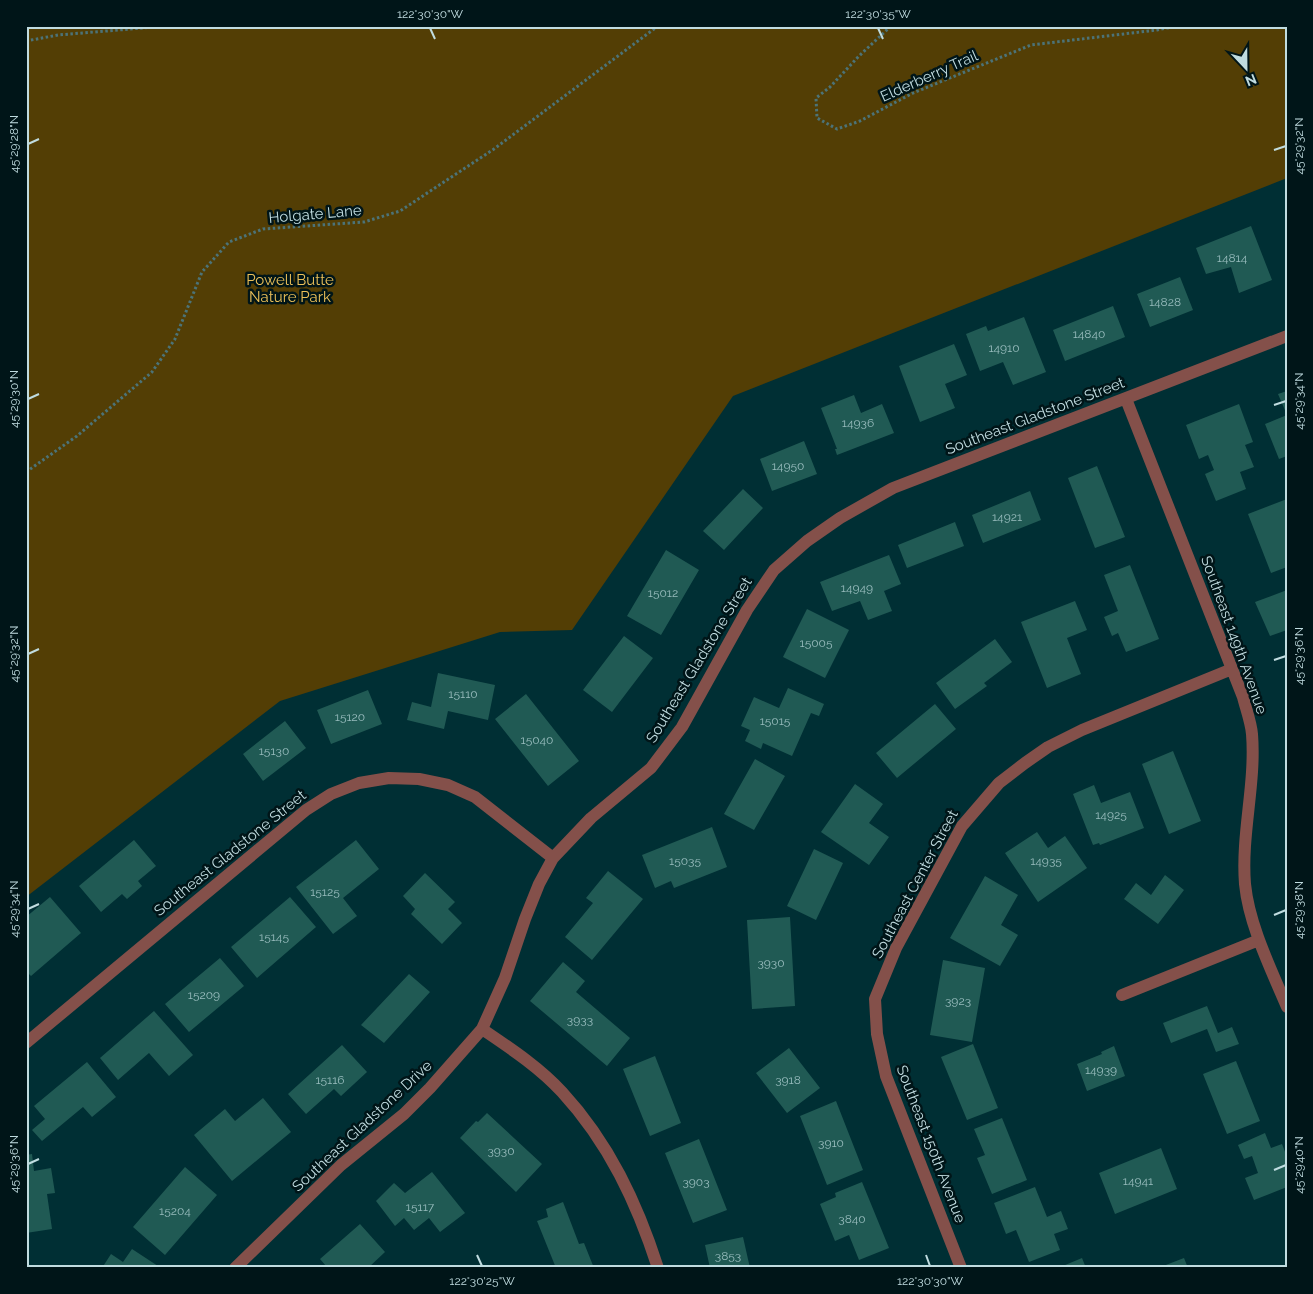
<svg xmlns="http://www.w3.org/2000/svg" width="1313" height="1294" viewBox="0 0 1313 1294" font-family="Raleway,sans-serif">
  <rect width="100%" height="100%" fill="#002f34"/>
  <path fill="#533e05" d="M 26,26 L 1287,26 L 1287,178 L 733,396 L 572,630 L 500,632 L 280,701 L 26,897 Z"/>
  <path fill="#205a54" d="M 1251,226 L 1272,280 L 1239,293 L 1231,267 L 1206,274 L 1196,248 Z
    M 1180,277 L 1193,310 L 1150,327 L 1137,294 Z
    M 1113,306 L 1125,337 L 1065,361 L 1053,330 Z
    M 1024,317 L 1046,372 L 1013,385 L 1003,362 L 980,371 L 966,334 L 986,326 L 988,331 Z
    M 954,344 L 967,375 L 945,384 L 955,408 L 920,422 L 899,366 Z
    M 1287,391 L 1287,456 L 1279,459 L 1265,424 L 1287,415 L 1278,394 Z
    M 854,395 L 861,413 L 882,404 L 894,433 L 837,455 L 835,449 L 837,449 L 821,408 Z
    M 1239,404 L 1253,442 L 1245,445 L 1254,467 L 1240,472 L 1246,489 L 1216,501 L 1205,474 L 1214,470 L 1208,455 L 1199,459 L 1186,425 Z
    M 804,441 L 817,474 L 772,491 L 760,459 Z
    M 1097,466 L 1125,537 L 1095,548 L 1068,478 Z
    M 743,489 L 763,508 L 724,550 L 703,531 Z
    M 1030,491 L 1041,520 L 983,543 L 972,515 Z
    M 1287,499 L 1287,567 L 1271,573 L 1248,514 Z
    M 955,522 L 964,546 L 907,568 L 898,545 Z
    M 666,550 L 699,570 L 661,635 L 627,616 Z
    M 889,555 L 901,584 L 884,591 L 892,611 L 868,620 L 860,601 L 832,611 L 820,582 Z
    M 1130,565 L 1159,639 L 1126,652 L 1118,633 L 1112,636 L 1104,617 L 1118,611 L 1104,575 Z
    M 1287,590 L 1287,630 L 1270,636 L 1255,602 Z
    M 1075,601 L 1087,630 L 1067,638 L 1081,674 L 1047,688 L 1021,622 Z
    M 807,609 L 849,630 L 825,678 L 783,657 Z
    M 624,636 L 653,658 L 612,712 L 583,690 Z
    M 995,639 L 1012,662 L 984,683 L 987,686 L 955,709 L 936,683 Z
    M 438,673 L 495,685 L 488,720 L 448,711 L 444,729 L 407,720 L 412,702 L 431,707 Z
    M 788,688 L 824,704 L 819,716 L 811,713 L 792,756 L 763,743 L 761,749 L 745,741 L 750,730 L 741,726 L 754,697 L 779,708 Z
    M 368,690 L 382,724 L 331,744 L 317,710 Z
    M 526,694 L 579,761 L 548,786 L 495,719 Z
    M 935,704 L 956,729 L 897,778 L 876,753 Z
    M 285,721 L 306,748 L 263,781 L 243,754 Z
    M 1173,751 L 1201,821 L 1169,834 L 1142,764 Z
    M 755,759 L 785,776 L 754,830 L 724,814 Z
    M 855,784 L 883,804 L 869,823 L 889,837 L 869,865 L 821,832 Z
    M 1094,785 L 1101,803 L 1130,792 L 1144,828 L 1100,845 L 1099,843 L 1093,845 L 1073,794 Z
    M 712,827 L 727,867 L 674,888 L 671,881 L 655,888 L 642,855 Z
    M 1037,832 L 1048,848 L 1065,836 L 1087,868 L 1038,902 L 1005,853 Z
    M 134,840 L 156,866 L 138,881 L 142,886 L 127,899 L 122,894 L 101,912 L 79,886 Z
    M 356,840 L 379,869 L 343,898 L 357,916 L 333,934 L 296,887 Z
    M 814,849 L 843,863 L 816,920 L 787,906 Z
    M 608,871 L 643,899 L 592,960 L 565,937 L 593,903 L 586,898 Z
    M 425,873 L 455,902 L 448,909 L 462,923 L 442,944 L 411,914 L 415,909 L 403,896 Z
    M 1165,875 L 1184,890 L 1158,924 L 1124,899 L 1136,883 L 1151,895 Z
    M 985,876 L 1018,895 L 1001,925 L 1018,935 L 1000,966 L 950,938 Z
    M 50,897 L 81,933 L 31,976 L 26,971 L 26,917 Z
    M 290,897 L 316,927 L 257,978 L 231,947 Z
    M 790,917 L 795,1006 L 752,1009 L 747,920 Z
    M 220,958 L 244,986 L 189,1032 L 165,1004 Z
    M 943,960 L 985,968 L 972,1042 L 930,1035 Z
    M 563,962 L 585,981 L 576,992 L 630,1038 L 607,1066 L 530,1001 Z
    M 409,974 L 430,992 L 384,1043 L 361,1025 Z
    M 1207,1006 L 1218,1033 L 1232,1027 L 1239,1044 L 1216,1052 L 1207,1029 L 1171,1043 L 1163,1023 Z
    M 154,1011 L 193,1055 L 169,1076 L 149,1053 L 118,1080 L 100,1058 Z
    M 973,1044 L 998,1108 L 967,1120 L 941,1057 Z
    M 342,1045 L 367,1072 L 341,1096 L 334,1089 L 306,1114 L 288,1094 Z
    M 1114,1046 L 1125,1076 L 1087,1091 L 1077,1064 L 1102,1054 L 1101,1052 Z
    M 789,1048 L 820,1088 L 787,1113 L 756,1073 Z
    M 655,1056 L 681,1123 L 650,1136 L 623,1069 Z
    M 1236,1061 L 1260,1121 L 1227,1134 L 1203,1074 Z
    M 87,1062 L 116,1097 L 92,1117 L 83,1107 L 42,1141 L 32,1130 L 45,1119 L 34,1106 Z
    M 263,1098 L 291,1132 L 232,1181 L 194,1135 L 225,1109 L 235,1121 Z
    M 836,1101 L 863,1170 L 827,1185 L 800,1116 Z
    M 487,1113 L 542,1164 L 516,1192 L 460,1138 L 476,1121 L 478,1122 Z
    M 1002,1118 L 1027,1180 L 992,1194 L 977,1158 L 985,1155 L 974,1129 Z
    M 1265,1133 L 1271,1148 L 1282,1144 L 1287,1157 L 1287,1187 L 1254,1200 L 1245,1178 L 1258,1173 L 1252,1156 L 1244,1159 L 1238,1145 Z
    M 699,1139 L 727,1210 L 693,1223 L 665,1153 Z
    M 1161,1148 L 1177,1189 L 1115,1214 L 1099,1173 Z
    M 32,1154 L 34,1171 L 51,1168 L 55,1193 L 47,1194 L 52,1229 L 26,1233 L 26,1155 Z
    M 185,1167 L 217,1195 L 165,1255 L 133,1227 Z
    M 432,1172 L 465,1213 L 440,1232 L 429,1218 L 414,1230 L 404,1218 L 395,1226 L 376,1201 L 394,1183 L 405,1193 Z
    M 862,1182 L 889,1248 L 859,1260 L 849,1235 L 835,1241 L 820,1204 L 836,1197 L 835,1193 Z
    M 1035,1187 L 1047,1217 L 1061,1211 L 1068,1229 L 1054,1234 L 1060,1250 L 1029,1262 L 1016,1230 L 1006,1234 L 994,1203 Z
    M 563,1202 L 579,1244 L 584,1243 L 594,1268 L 556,1268 L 537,1221 L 548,1217 L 546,1209 Z
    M 360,1224 L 385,1252 L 368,1268 L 324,1268 L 326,1266 L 320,1259 Z
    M 743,1237 L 750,1268 L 710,1268 L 705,1245 Z
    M 132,1249 L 161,1268 L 102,1268 L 111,1254 L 123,1262 Z
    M 1082,1258 L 1086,1268 L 1058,1268 Z
    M 1184,1258 L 1188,1268 L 1158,1268 Z"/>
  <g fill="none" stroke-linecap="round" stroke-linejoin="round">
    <path stroke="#4c7378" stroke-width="3" stroke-dasharray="2.5 2.5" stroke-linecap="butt" d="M 891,26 L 859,56 L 830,87 L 816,98 L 817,118 L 837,129 L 860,121 L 913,93 L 1031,45 L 1157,30 L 1177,26
      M 26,41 L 58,35 L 167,26
      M 26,472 L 77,436 L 152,372 L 175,339 L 202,272 L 229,242 L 263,229 L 364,222 L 400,211 L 494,149 L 658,26"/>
    <path stroke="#84504a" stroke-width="12" d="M 1126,399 L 1243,697 C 1246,709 1251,722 1252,734 C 1256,784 1241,834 1245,884 C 1249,925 1271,969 1287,1007
      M 1122,995 L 1259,940
      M 482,1029 C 510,1048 539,1067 562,1092 C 609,1143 637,1203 658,1268
      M 26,1043 L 306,810 L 331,794 L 359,783 L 389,778 L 419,779 L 448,785 L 475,797 L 553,858
      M 235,1268 L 341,1165 L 404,1114 L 430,1088 L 482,1029 L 505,978 L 525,919 L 539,884 L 553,858 L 591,818 L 651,768 L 682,727 L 747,610 L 774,570 L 807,541 L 840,518 L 893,488 L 1287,336
      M 961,1268 L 886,1076 L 877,1034 L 875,999 L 896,948 L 962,826 L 999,783 L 1025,763 L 1048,747 L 1082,730 L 1232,669"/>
  </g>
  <path fill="none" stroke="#c0dce0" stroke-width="2" d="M 430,28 L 435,39M 878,28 L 883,39M 28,144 L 39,139M 1274,150 L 1286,146M 28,399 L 39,394M 1274,405 L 1286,401M 28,654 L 39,649M 1274,660 L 1286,656M 28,909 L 39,904M 1274,915 L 1286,910M 28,1164 L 39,1159M 1274,1170 L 1286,1165M 477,1255 L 482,1266M 926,1255 L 930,1266"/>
  <g text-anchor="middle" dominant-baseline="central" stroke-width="5" stroke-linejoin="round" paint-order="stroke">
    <g font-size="12" fill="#98bcbd">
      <text x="1232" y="258">14814</text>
      <text x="1165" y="302">14828</text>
      <text x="1089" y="334">14840</text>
      <text x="1004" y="348">14910</text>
      <text x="858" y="423">14936</text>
      <text x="788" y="466">14950</text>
      <text x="1007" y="517">14921</text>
      <text x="857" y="588">14949</text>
      <text x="663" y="593">15012</text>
      <text x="816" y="643">15005</text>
      <text x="463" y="694">15110</text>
      <text x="350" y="717">15120</text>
      <text x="775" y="721">15015</text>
      <text x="537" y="740">15040</text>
      <text x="274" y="751">15130</text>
      <text x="1111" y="815">14925</text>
      <text x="685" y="861">15035</text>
      <text x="1046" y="861">14935</text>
      <text x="325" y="892">15125</text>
      <text x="274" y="937">15145</text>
      <text x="771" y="963">3930</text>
      <text x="204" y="995">15209</text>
      <text x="958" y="1001">3923</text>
      <text x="580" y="1020">3933</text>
      <text x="1101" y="1070">14939</text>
      <text x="330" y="1080">15116</text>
      <text x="788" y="1080">3918</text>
      <text x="831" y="1143">3910</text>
      <text x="501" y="1151">3930</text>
      <text x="1138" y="1181">14941</text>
      <text x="696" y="1182">3903</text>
      <text x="420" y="1207">15117</text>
      <text x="175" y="1211">15204</text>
      <text x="852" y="1219">3840</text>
      <text x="728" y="1256">3853</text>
    </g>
    <g font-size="15" fill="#c0dce0" stroke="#001518">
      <text transform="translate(929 76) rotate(-24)">Elderberry Trail</text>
      <text transform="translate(315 214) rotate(-5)">Holgate Lane</text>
      <text transform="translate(1035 416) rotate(-21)">Southeast Gladstone Street</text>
      <text transform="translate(1234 635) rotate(70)">Southeast 149th Avenue</text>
      <text transform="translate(699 660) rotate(-59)">Southeast Gladstone Street</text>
      <text transform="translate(230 853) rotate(-39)">Southeast Gladstone Street</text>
      <text transform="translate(915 884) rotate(-62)">Southeast Center Street</text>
      <text transform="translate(362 1126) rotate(-43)">Southeast Gladstone Drive</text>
      <text transform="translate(931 1144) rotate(69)">Southeast 150th Avenue</text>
    </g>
    <g font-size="15" fill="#ebc059" stroke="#001518">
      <text x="290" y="280">Powell Butte<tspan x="290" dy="17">Nature Park</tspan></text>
    </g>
  </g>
  <rect width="1313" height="1294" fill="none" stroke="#001518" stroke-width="55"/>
  <g transform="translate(1246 68) rotate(158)" stroke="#001518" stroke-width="4" paint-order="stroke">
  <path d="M0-4L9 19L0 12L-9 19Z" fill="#c0dce0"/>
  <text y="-8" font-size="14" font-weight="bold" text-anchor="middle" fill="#c0dce0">N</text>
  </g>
  <rect x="28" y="28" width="1258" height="1238" fill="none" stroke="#c0dce0" stroke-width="2"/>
  <g font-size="12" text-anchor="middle" fill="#c0dce0">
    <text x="430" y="18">122°30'30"W</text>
    <text x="878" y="18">122°30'35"W</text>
    <text transform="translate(14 144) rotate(-90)" y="4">45°29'28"N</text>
    <text transform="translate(1299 146) rotate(-90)" y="4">45°29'32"N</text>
    <text transform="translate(14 399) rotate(-90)" y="4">45°29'30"N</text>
    <text transform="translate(1299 401) rotate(-90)" y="4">45°29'34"N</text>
    <text transform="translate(14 654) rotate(-90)" y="4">45°29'32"N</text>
    <text transform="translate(1299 656) rotate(-90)" y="4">45°29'36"N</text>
    <text transform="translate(14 909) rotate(-90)" y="4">45°29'34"N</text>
    <text transform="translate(1299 910) rotate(-90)" y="4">45°29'38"N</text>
    <text transform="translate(14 1164) rotate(-90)" y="4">45°29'36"N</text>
    <text transform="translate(1299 1165) rotate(-90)" y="4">45°29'40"N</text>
    <text x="482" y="1285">122°30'25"W</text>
    <text x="930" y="1285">122°30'30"W</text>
  </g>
</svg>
